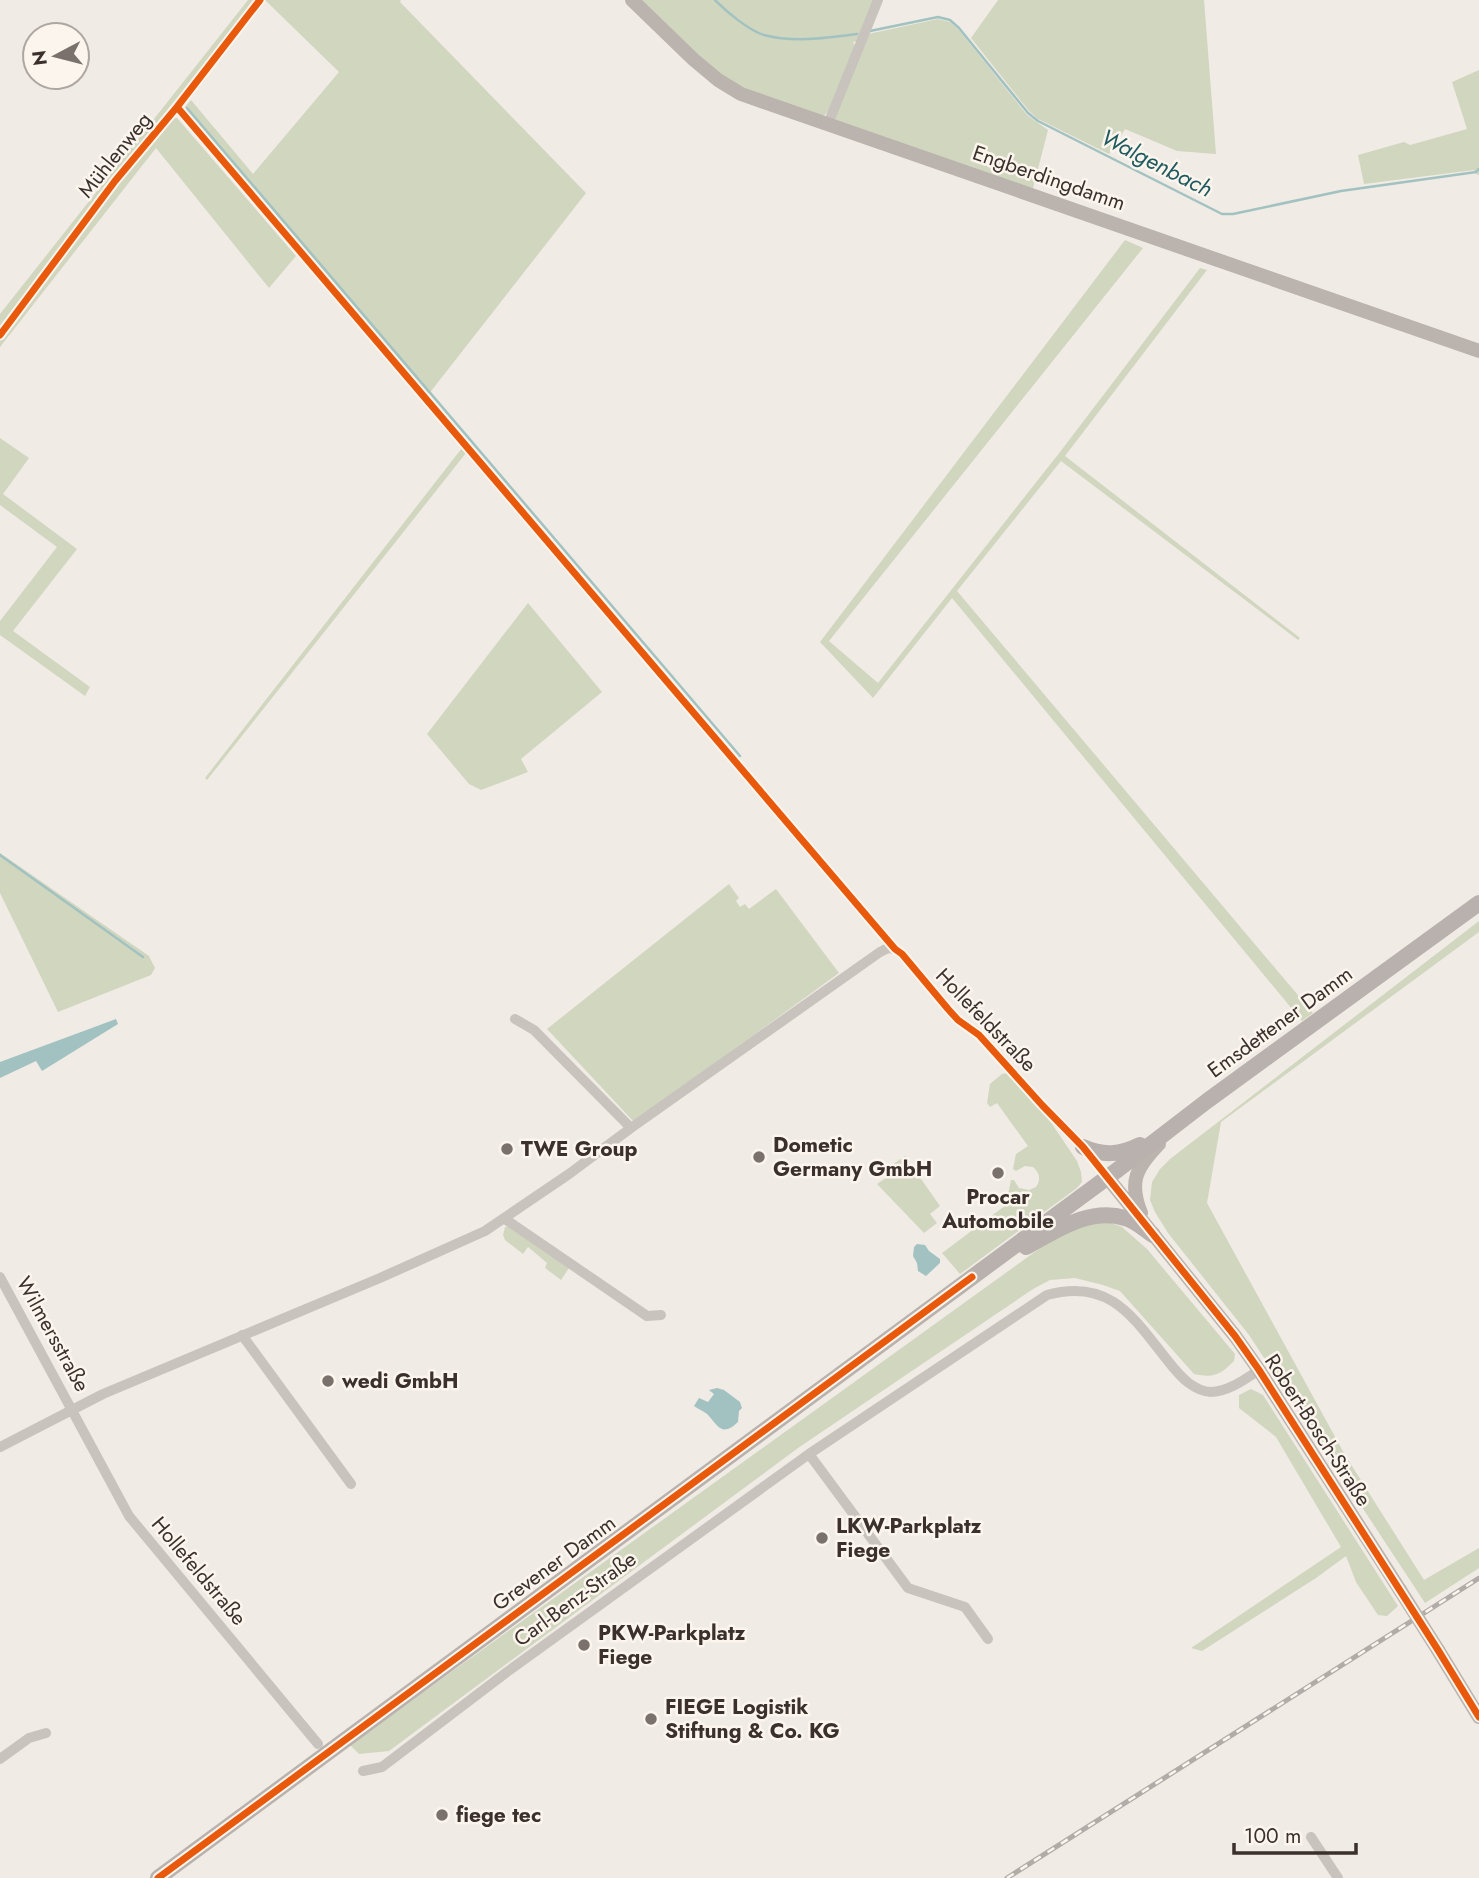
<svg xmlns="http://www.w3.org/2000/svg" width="1479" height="1878" viewBox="0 0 1479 1878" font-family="Jost,sans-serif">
  <rect width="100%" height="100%" fill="#f0ebe5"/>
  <path fill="#d1d6bf" d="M 248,0 L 255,0 L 113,178 L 0,329 L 0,314 Z
    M 265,0 L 401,0 L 400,2 L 586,193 L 428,395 L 188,114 L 185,107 L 191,100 L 253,174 L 339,72 Z
    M 641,0 L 876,0 L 859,41 L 853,42 L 856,48 L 830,109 L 825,115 L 818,117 L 742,90 L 715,73 Z
    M 998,0 L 1204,0 L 1216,154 L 1177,151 L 1125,129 L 1109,154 L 1038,119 L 1029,111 L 971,38 Z
    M 938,19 L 950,22 L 959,30 L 1027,115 L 1048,130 L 1032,192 L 835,121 L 834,115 L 868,34 Z
    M 1479,70 L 1479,175 L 1476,174 L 1474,170 L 1364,184 L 1358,155 L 1404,142 L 1410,145 L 1467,129 L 1452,82 Z
    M 177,118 L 296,256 L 269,288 L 156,148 L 0,347 L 0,340 L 118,183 L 169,119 Z
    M 1125,240 L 1143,248 L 829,641 L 878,683 L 1060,452 L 1200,268 L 1207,270 L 1065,456 L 1300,638 L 1298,640 L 1061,461 L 957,591 L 1313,1013 L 1302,1021 L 952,598 L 873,698 L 820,642 Z
    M 0,438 L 29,458 L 3,494 L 77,549 L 13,631 L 90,687 L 85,696 L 0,635 L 0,621 L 57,547 L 0,505 Z
    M 462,448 L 466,453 L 207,780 L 205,778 Z
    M 528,603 L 602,692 L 521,759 L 528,772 L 481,790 L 469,784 L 427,734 Z
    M 0,853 L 149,956 L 155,968 L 151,975 L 58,1012 L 0,893 Z
    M 729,884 L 739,898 L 736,901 L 740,907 L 745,904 L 749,909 L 776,889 L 839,973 L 634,1122 L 547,1029 Z
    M 1479,921 L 1479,932 L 1221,1122 L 1207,1203 L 1345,1455 L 1424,1580 L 1479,1548 L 1479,1568 L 1425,1603 L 1249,1335 L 1168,1233 L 1155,1212 L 1150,1200 L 1152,1182 L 1160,1169 L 1170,1159 Z
    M 1008,1073 L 1052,1124 L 1077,1161 L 1081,1172 L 1082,1182 L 1077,1188 L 960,1274 L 942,1253 L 1006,1205 L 1011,1180 L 1014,1180 L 1019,1188 L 1029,1190 L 1036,1187 C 1041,1180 1040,1173 1033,1167 L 1025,1166 L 1016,1171 L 1013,1169 L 1016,1154 L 1028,1146 L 997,1103 L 990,1107 L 987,1103 L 990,1084 L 1002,1074 Z
    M 905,1156 L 940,1206 L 930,1214 L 937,1223 L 924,1233 L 877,1184 L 889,1176 L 885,1170 Z
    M 1101,1219 L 1122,1227 L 1147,1249 L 1235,1354 L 1234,1361 C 1220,1375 1214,1378 1194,1374 L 1120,1291 L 1103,1285 L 1075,1278 L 1050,1280 L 1033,1289 L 798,1448 L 389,1751 L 359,1754 L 350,1745 L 1057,1236 Z
    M 505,1227 L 509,1227 L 569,1268 L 561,1280 L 545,1268 L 547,1263 L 528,1247 L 523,1254 L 505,1240 L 503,1235 Z
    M 1251,1389 L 1263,1395 L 1398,1606 L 1387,1616 L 1378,1615 L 1356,1582 L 1346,1556 L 1316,1578 L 1202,1651 L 1191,1648 L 1341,1547 L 1276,1437 L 1239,1408 L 1239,1395 Z"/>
  <path fill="#a1c2c1" d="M 116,1019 L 118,1024 L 42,1071 L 36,1061 L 0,1078 L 0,1062 Z
    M 917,1244 L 925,1245 L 929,1251 L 940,1259 L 940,1263 L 926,1276 L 918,1271 L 917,1263 L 913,1256 L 914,1247 Z
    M 717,1388 L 724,1390 L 740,1402 L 742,1408 L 739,1411 L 738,1422 C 723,1436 719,1428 709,1416 C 705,1411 699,1410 694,1406 L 699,1398 L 708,1402 L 714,1394 L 709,1390 Z"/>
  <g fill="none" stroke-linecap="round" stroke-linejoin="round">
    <path stroke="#a1c2c1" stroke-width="2.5" d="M 715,0 C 727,12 748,30 764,35 C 794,43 827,38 857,34
      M 870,31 L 938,17 L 950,20 L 959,28 L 1028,113 L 1038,121 L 1222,214 L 1233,214 L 1341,191 L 1476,172 L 1479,169
      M 187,108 L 740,756
      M 0,855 L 143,957"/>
    <path stroke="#c9c3be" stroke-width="10" d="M 177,107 L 895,949 L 902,954 L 948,1009 L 958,1020 L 979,1035 L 1042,1105 L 1083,1147 L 1107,1177
      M 828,124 L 878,0
      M 0,335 L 115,181 L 177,107 L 260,0
      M 515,1019 L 534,1030 L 631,1128
      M 505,1219 L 647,1316 L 661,1315
      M 0,1277 L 129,1516 L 318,1744
      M 242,1335 L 351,1484
      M 0,1447 L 103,1394 L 380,1278 L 485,1231 L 569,1174 L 631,1128 L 880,952 L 888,948 L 895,949
      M 809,1454 L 908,1588 L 965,1607 L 988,1639
      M 0,1759 L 29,1738 L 46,1733
      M 363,1771 L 382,1767 L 507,1672 L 809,1454 L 1047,1295 C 1113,1277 1135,1321 1172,1366 C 1182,1378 1194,1391 1211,1392 C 1228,1392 1245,1379 1259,1370
      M 1311,1837 L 1338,1878"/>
    <path stroke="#bab3ae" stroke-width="14" d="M 632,0 L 693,59 L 718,80 L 741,94 L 1479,351
      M 1107,1177 L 1235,1336 L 1259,1370 L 1400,1590
      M 1141,1213 C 1128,1181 1137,1167 1159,1144
      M 1438,1650 L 1479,1717"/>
    <path stroke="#b8b1ad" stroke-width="16" d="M 1083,1147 C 1103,1156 1120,1155 1140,1145
      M 1026,1247 C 1056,1231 1089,1207 1125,1218 C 1136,1221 1144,1229 1153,1235
      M 158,1878 L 1116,1171 L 1207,1101 L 1479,903"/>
    <defs>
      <path id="rail" d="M 1007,1878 L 1479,1578"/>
    </defs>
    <use href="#rail" stroke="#b1aca8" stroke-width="5"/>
    <use href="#rail" stroke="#fbf5ee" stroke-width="2.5" stroke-dasharray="8" stroke-linecap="butt"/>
    <path stroke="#bab3ae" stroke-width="14" d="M 1400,1590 L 1438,1650"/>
    <defs>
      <path id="cycleway" d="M 177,107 L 895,949 L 902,954 L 948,1009 L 958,1020 L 979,1035 L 1042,1105 L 1083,1147 L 1235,1336 L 1259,1370 L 1438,1650 L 1479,1717
        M 0,335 L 115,181 L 177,107 L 260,0
        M 158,1878 L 972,1277"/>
    </defs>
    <use href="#cycleway" stroke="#fbf5ee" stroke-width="11"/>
    <use href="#cycleway" stroke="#e8590c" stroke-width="7"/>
  </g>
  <g fill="#7a716c" stroke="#fbf5ee" stroke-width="2.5">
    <circle cx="507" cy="1149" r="7"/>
    <circle cx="759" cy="1157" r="7"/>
    <circle cx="998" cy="1173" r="7"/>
    <circle cx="328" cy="1381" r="7"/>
    <circle cx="822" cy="1538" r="7"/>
    <circle cx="584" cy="1645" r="7"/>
    <circle cx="651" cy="1719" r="7"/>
    <circle cx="442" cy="1815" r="7"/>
  </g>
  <g text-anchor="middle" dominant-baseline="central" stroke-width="5" stroke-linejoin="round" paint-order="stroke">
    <g font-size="21" fill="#3b302b" stroke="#fbf5ee">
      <text transform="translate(115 155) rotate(-51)">Mühlenweg</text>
      <text transform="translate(1049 178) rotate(19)">Engberdingdamm</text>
      <text transform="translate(986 1020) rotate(46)">Hollefeldstraße</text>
      <text transform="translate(1280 1022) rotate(-36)">Emsdettener Damm</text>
      <text transform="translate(53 1334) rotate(61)">Wilmersstraße</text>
      <text transform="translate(1318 1430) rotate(57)">Robert-Bosch-Straße</text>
      <text transform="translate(554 1563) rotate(-36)">Grevener Damm</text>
      <text transform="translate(199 1571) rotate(50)">Hollefeldstraße</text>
      <text transform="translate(575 1599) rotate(-36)">Carl-Benz-Straße</text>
    </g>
    <g font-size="21" font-weight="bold" fill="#3b302b" stroke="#fbf5ee" text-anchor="start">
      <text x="773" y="1145">Dometic<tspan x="773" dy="24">Germany GmbH</tspan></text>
      <text x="521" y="1149">TWE Group</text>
      <text x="998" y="1197" text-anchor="middle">Procar<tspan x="998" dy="24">Automobile</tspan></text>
      <text x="342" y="1381">wedi GmbH</text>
      <text x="836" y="1526">LKW-Parkplatz<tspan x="836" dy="24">Fiege</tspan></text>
      <text x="598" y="1633">PKW-Parkplatz<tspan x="598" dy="24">Fiege</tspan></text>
      <text x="665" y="1707">FIEGE Logistik<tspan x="665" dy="24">Stiftung &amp; Co. KG</tspan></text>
      <text x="456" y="1815">fiege tec</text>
    </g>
    <g font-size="23" font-style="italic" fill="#1f5a5e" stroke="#fbf5ee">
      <text transform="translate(1157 163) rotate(27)">Walgenbach</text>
    </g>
  </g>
  <g transform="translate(56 56) rotate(263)"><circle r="33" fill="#fbf5ee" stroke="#aea6a0" stroke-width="2"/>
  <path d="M0-5L12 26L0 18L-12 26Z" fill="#7a716c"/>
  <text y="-10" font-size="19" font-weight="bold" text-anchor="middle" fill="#3b302b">N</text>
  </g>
  <path d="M1234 1843v10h122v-10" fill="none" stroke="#3b302b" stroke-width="3.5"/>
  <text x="1244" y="1843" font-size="21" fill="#3b302b" stroke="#fbf5ee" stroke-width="5" paint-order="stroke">100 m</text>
</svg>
